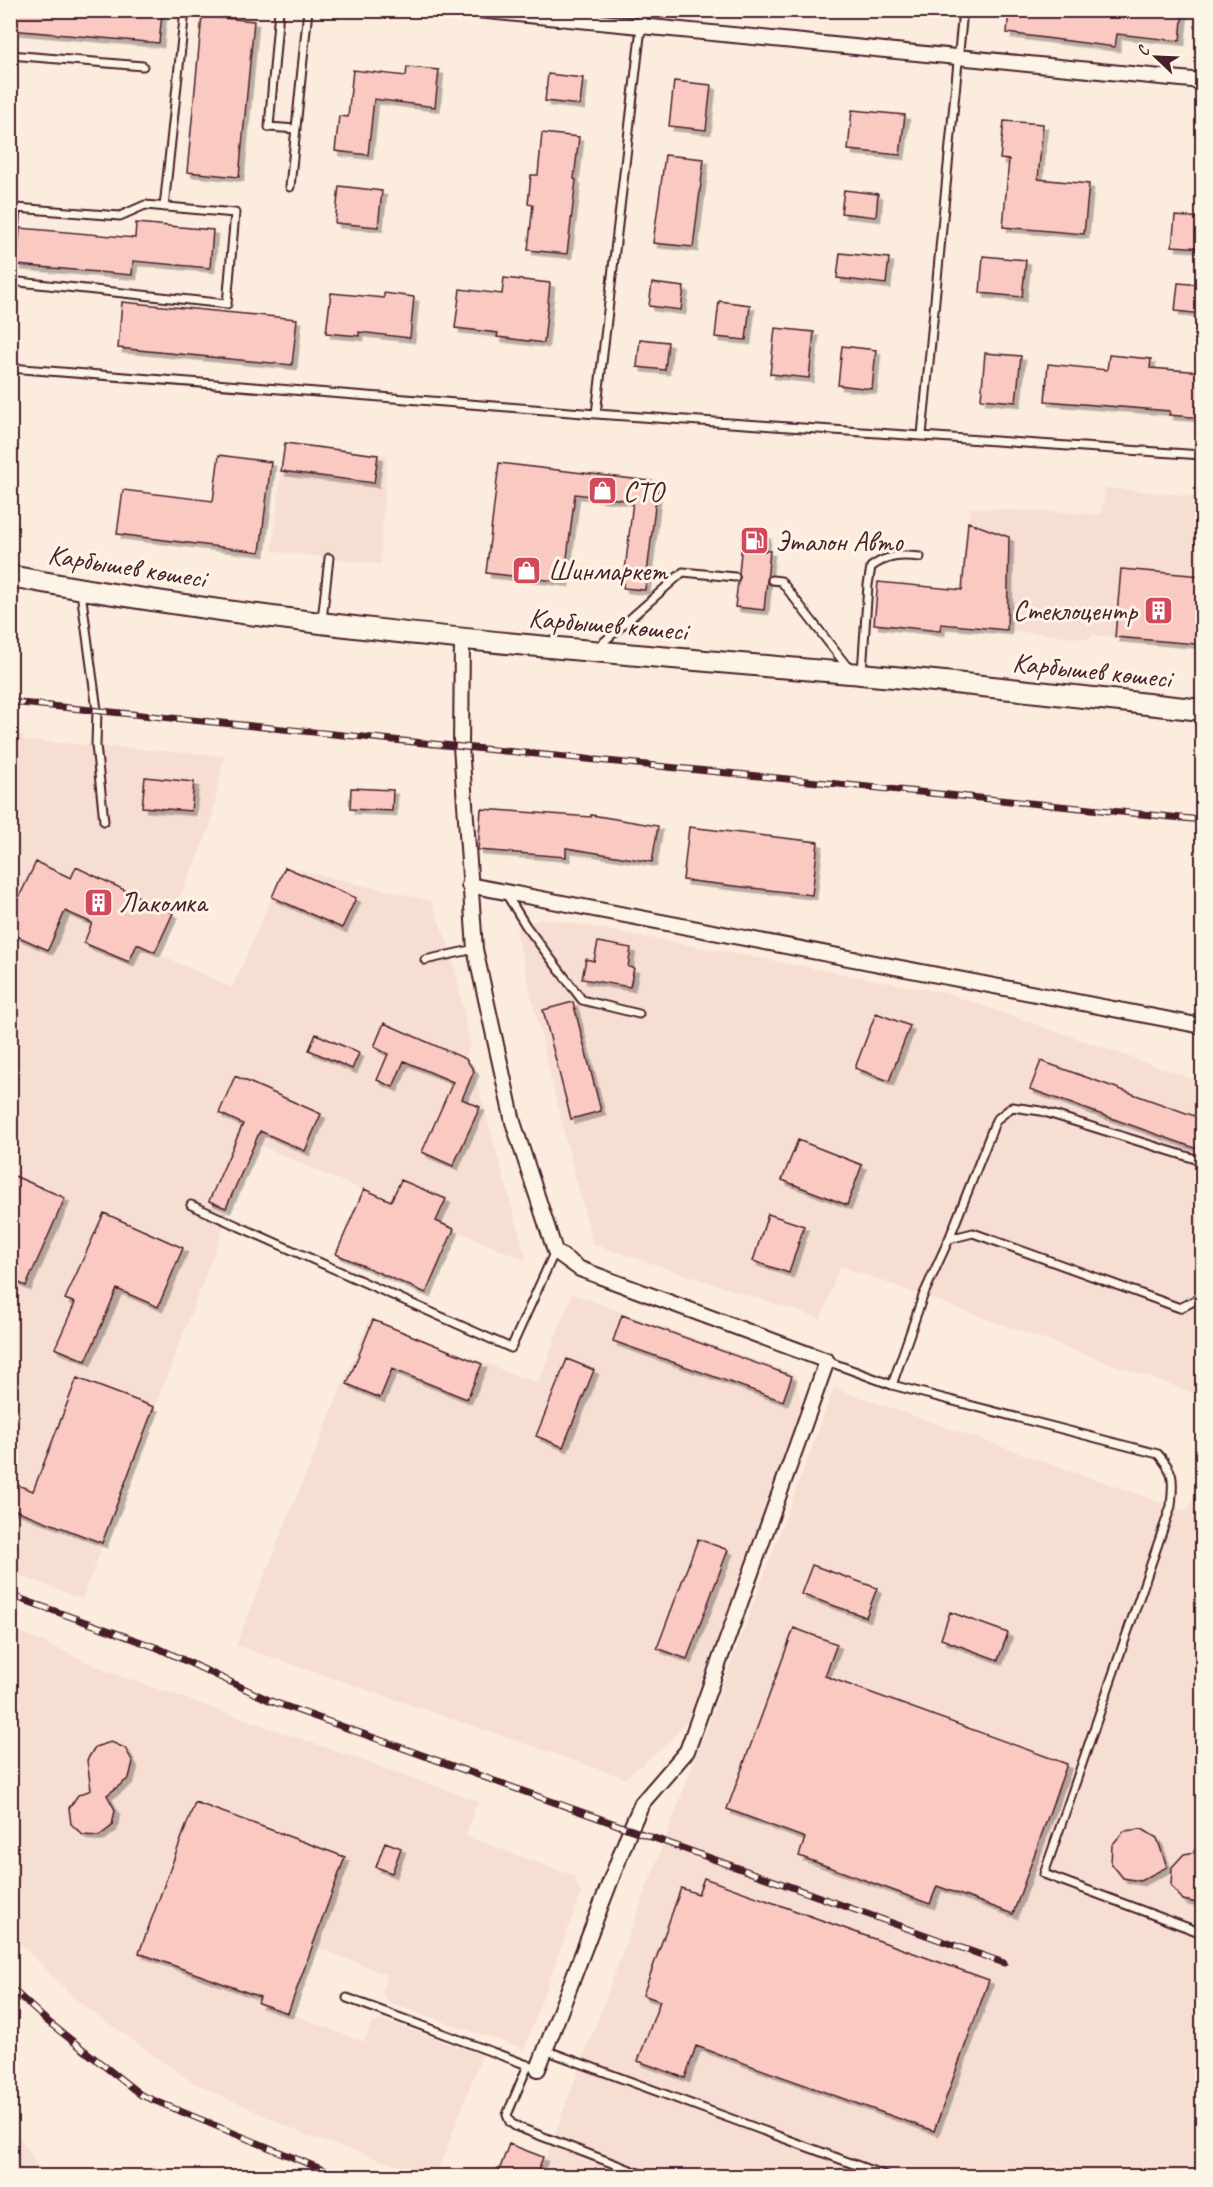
<svg xmlns="http://www.w3.org/2000/svg" width="1213" height="2187" viewBox="0 0 1213 2187" font-family="Caveat,sans-serif">
  <defs>
    <filter id="shadow"><feDropShadow dx="4.5" dy="4.5" stdDeviation="0" flood-color="#0004"/></filter>
  </defs>
  <rect width="100%" height="100%" fill="#fbecde"/>
  <filter id="ink" filterUnits="userSpaceOnUse"><feTurbulence type="fractalNoise" baseFrequency=".0167" numOctaves="2"/><feDisplacementMap in="SourceGraphic" scale="12" xChannelSelector="R" yChannelSelector="G"/><feConvolveMatrix kernelMatrix="1 2 1 2 8 2 1 2 1" color-interpolation-filters="sRGB"/></filter>
  <g filter="url(#ink)">
    <path fill="#f6ded3" d="M 285,443 L 387,455 L 380,564 L 272,551 Z
      M 1105,488 L 1202,497 L 1202,583 L 1202,576 L 1121,569 L 1115,637 L 1092,635 L 1090,639 L 958,625 L 970,508 L 1102,514 Z
      M 10,734 L 24,735 L 23,740 L 224,756 L 210,828 L 155,952 L 232,988 L 285,867 L 431,901 L 452,954 L 470,1044 L 466,1059 L 474,1071 L 527,1261 L 254,1143 L 226,1208 L 223,1229 L 82,1599 L 11,1572 Z
      M 542,918 L 946,993 L 1202,1082 L 1202,1396 L 840,1266 L 821,1319 L 593,1244 L 563,1129 L 516,930 Z
      M 572,1294 L 795,1374 L 803,1410 L 688,1719 L 670,1742 L 625,1778 L 236,1645 L 370,1318 L 538,1384 Z
      M 834,1388 L 1188,1512 L 1202,1474 L 1202,2176 L 539,2176 Z
      M 10,1627 L 109,1672 L 478,1801 L 465,1836 L 574,1876 L 581,1893 L 524,2049 L 389,2003 L 382,1992 L 387,1975 L 313,1945 L 288,2013 L 364,2042 L 371,2024 L 383,2020 L 482,2055 L 436,2176 L 430,2176 L 311,2137 L 190,2081 L 75,1999 L 11,1934 Z
      M 10,2124 L 11,2124 L 45,2176 L 11,2176 Z"/>
    <path fill="#f9c9c2" stroke="#4a1f2b" stroke-width="1.5" filter="url(#shadow)" d="M 10,10 L 135,10 L 162,13 L 159,43 L 10,30 Z
      M 1009,10 L 1183,10 L 1180,41 L 1117,34 L 1115,47 L 1007,33 Z
      M 202,16 L 254,21 L 239,177 L 187,172 Z
      M 407,67 L 439,70 L 435,107 L 374,99 L 368,155 L 335,151 L 339,116 L 348,117 L 353,70 L 406,76 Z
      M 548,74 L 583,78 L 580,105 L 545,101 Z
      M 674,81 L 711,85 L 706,130 L 669,126 Z
      M 852,110 L 905,115 L 900,155 L 848,150 Z
      M 1004,121 L 1043,124 L 1038,179 L 1089,184 L 1084,234 L 1003,227 L 1009,160 L 1000,159 Z
      M 542,133 L 579,137 L 574,179 L 576,180 L 567,254 L 528,250 L 533,205 L 528,204 L 531,175 L 538,175 Z
      M 665,155 L 704,159 L 693,247 L 653,243 Z
      M 339,186 L 382,191 L 378,227 L 335,223 Z
      M 844,190 L 878,194 L 876,217 L 841,213 Z
      M 1175,216 L 1203,218 L 1203,248 L 1172,246 Z
      M 136,223 L 213,230 L 210,268 L 133,261 L 132,275 L 17,265 L 20,228 L 135,238 Z
      M 840,253 L 889,258 L 886,284 L 837,278 Z
      M 983,256 L 1026,260 L 1022,297 L 980,293 Z
      M 504,278 L 550,283 L 544,343 L 497,337 L 498,333 L 455,328 L 460,289 L 502,294 Z
      M 652,283 L 684,287 L 681,310 L 649,306 Z
      M 1178,283 L 1203,285 L 1203,314 L 1175,311 Z
      M 331,293 L 384,298 L 384,293 L 414,297 L 410,338 L 359,332 L 359,336 L 326,333 Z
      M 719,301 L 750,305 L 746,340 L 715,337 Z
      M 122,302 L 297,319 L 292,365 L 118,348 Z
      M 775,328 L 814,332 L 809,378 L 770,374 Z
      M 640,339 L 668,342 L 665,370 L 637,367 Z
      M 842,346 L 876,350 L 872,389 L 838,385 Z
      M 985,353 L 1021,356 L 1016,402 L 981,399 Z
      M 1109,355 L 1151,359 L 1150,368 L 1203,372 L 1203,418 L 1169,415 L 1170,411 L 1045,401 L 1048,364 L 1107,370 Z
      M 285,443 L 378,455 L 374,483 L 281,471 Z
      M 219,455 L 271,462 L 260,552 L 117,534 L 123,490 L 213,501 Z
      M 499,463 L 658,482 L 645,590 L 623,588 L 633,501 L 575,494 L 564,582 L 486,573 Z
      M 968,522 L 1009,537 L 1007,630 L 941,624 L 940,631 L 874,624 L 878,582 L 962,590 Z
      M 743,532 L 766,535 L 765,551 L 770,551 L 764,610 L 735,607 L 738,582 L 740,578 L 739,573 Z
      M 1121,569 L 1202,576 L 1196,644 L 1115,637 Z
      M 145,777 L 194,782 L 191,811 L 142,807 Z
      M 351,788 L 393,790 L 392,811 L 350,809 Z
      M 481,809 L 591,817 L 591,815 L 658,826 L 652,862 L 566,848 L 566,857 L 478,850 Z
      M 689,827 L 818,842 L 812,895 L 683,880 Z
      M 36,862 L 71,878 L 76,867 L 173,913 L 155,952 L 137,944 L 129,962 L 84,943 L 92,923 L 65,911 L 48,950 L 10,933 L 10,893 L 19,897 Z
      M 285,867 L 356,898 L 342,928 L 272,897 Z
      M 598,942 L 631,948 L 628,967 L 634,968 L 630,987 L 582,979 L 586,959 L 594,961 Z
      M 573,1002 L 601,1111 L 571,1119 L 543,1010 Z
      M 876,1013 L 910,1026 L 889,1081 L 855,1068 Z
      M 384,1023 L 466,1059 L 474,1071 L 462,1099 L 480,1107 L 453,1166 L 422,1152 L 453,1082 L 404,1061 L 393,1087 L 377,1080 L 388,1054 L 374,1047 Z
      M 316,1034 L 359,1053 L 352,1069 L 309,1050 Z
      M 1041,1061 L 1203,1119 L 1203,1151 L 1030,1089 Z
      M 235,1076 L 321,1114 L 305,1151 L 260,1131 L 226,1208 L 209,1201 L 243,1124 L 219,1113 Z
      M 798,1140 L 862,1165 L 847,1205 L 782,1180 Z
      M 10,1174 L 65,1198 L 26,1286 L 10,1279 Z
      M 401,1180 L 446,1199 L 436,1221 L 454,1229 L 426,1293 L 336,1254 L 364,1189 L 391,1201 Z
      M 104,1213 L 183,1248 L 158,1307 L 117,1289 L 86,1361 L 55,1348 L 75,1303 L 65,1299 Z
      M 768,1214 L 804,1226 L 789,1273 L 753,1261 Z
      M 622,1315 L 792,1376 L 783,1401 L 613,1341 Z
      M 373,1320 L 482,1364 L 467,1399 L 392,1369 L 380,1398 L 347,1384 Z
      M 567,1359 L 594,1370 L 563,1447 L 536,1436 Z
      M 77,1378 L 154,1407 L 102,1543 L 10,1508 L 10,1482 L 33,1491 Z
      M 698,1539 L 728,1550 L 687,1659 L 657,1648 Z
      M 812,1565 L 877,1588 L 866,1617 L 801,1594 Z
      M 950,1612 L 1008,1633 L 998,1660 L 941,1639 Z
      M 794,1628 L 837,1644 L 825,1676 L 1067,1764 L 1013,1914 L 937,1886 L 930,1904 L 799,1856 L 805,1838 L 727,1809 Z
      M 111,1742 L 125,1748 L 133,1762 L 129,1778 L 107,1795 L 115,1810 L 112,1826 L 99,1836 L 83,1835 L 71,1824 L 69,1808 L 78,1795 L 91,1790 L 87,1760 L 95,1747 Z
      M 195,1802 L 345,1857 L 288,2013 L 258,2003 L 260,1997 L 139,1953 Z
      M 1142,1829 L 1157,1838 L 1167,1867 L 1140,1881 L 1123,1878 L 1111,1863 L 1112,1845 L 1124,1831 Z
      M 385,1842 L 401,1848 L 392,1873 L 376,1867 Z
      M 1203,1851 L 1203,1904 L 1183,1900 L 1171,1886 L 1172,1867 L 1184,1854 Z
      M 704,1878 L 989,1980 L 934,2131 L 696,2046 L 685,2078 L 638,2061 L 660,2001 L 643,1995 L 681,1888 L 698,1894 Z
      M 509,2144 L 543,2157 L 536,2176 L 497,2176 Z"/>
    <g fill="none" stroke-linecap="round" stroke-linejoin="round">
      <defs>
        <path id="service" d="M 279,10 L 269,127 L 296,129
          M 10,55 L 143,66
          M 290,187 L 308,10
          M 164,207 L 185,10
          M 10,278 L 16,208 L 120,216 L 145,205 L 235,213 L 227,304 L 10,281
          M 10,368 L 596,414 L 1202,455
          M 596,414 L 643,10
          M 922,435 L 963,10
          M 772,580 L 781,581 L 849,669
          M 81,592 L 97,710 L 96,745 L 104,821
          M 322,620 L 329,558
          M 598,647 L 683,572 L 735,577
          M 862,672 L 868,585 L 871,567 C 887,555 901,555 920,557
          M 505,892 L 526,926 L 582,1000 L 639,1014
          M 425,960 L 475,949
          M 191,1205 L 511,1348 L 555,1251
          M 949,1239 L 973,1233 L 1180,1308 L 1202,1297
          M 827,1361 L 892,1385 L 1158,1454 C 1176,1474 1173,1481 1171,1506 L 1044,1874 L 1202,1933
          M 892,1385 L 923,1296 L 949,1239 L 996,1120 L 1012,1107 L 1041,1111 L 1202,1161
          M 347,1998 L 530,2066
          M 545,2050 L 886,2176
          M 528,2065 L 507,2115 L 510,2122 L 515,2126 L 646,2176"/>
        <path id="minor" d="M 477,10 L 1202,81
          M 462,640 L 461,746 L 475,949 L 513,1122 L 555,1251 L 580,1269 L 827,1361 L 687,1751 L 642,1803 L 630,1830 L 538,2069
          M 469,885 L 1202,1026"/>
        <path id="secondary" d="M 10,576 C 291,629 577,650 861,674 C 975,684 1089,698 1202,710"/>
      </defs>
      <use href="#service" stroke="#4a1f2b" stroke-width="11"/>
      <use href="#minor" stroke="#4a1f2b" stroke-width="18"/>
      <use href="#secondary" stroke="#4a1f2b" stroke-width="24"/>
      <use href="#service" stroke="#fcf5e5" stroke-width="7"/>
      <use href="#minor" stroke="#fcf5e5" stroke-width="14"/>
      <use href="#secondary" stroke="#fcf5e5" stroke-width="20"/>
      <defs>
        <path id="rail" d="M 10,702 L 1202,820
          M 10,1595 L 158,1648 L 271,1701 L 1004,1963
          M 10,1987 L 46,2020 L 141,2095 L 338,2176"/>
      </defs>
      <use href="#rail" stroke="#4a1f2b" stroke-width="7"/>
      <use href="#rail" stroke="#fcf5e5" stroke-width="4.5" stroke-dasharray="14" stroke-linecap="butt"/>
    </g>
  </g>
  <defs>
    <symbol id="shop-square" viewBox="-11 -11 22 22"><rect x="-9" y="-9" width="18" height="18" rx="4" fill="#d1495b" stroke="#fcf5e5"/><path d="M-5-2.5h2.3a2.7 3.5 0 0 1 5.4 0H5L5.5 6h-11ZM-1.5-2.5h3a1.5 2.3 0 0 0-3 0Z" fill="#fff"/></symbol>
    <symbol id="fuel-square" viewBox="-11 -11 22 22"><rect x="-9" y="-9" width="18" height="18" rx="4" fill="#d1495b" stroke="#fcf5e5"/><path d="M-5.5-6h7V0h2V4h1.3V-2.5L3-4.5l.8-.8L6-3V5H2.5V1h-1V6h-7ZM-4.2-4.7v3.2H.2V-4.7Z" fill="#fff"/></symbol>
    <symbol id="building-square" viewBox="-11 -11 22 22"><rect x="-9" y="-9" width="18" height="18" rx="4" fill="#d1495b" stroke="#fcf5e5"/><path d="M-4-6H4V6H1V3H-1V6H-4ZM-2.5-4.3h1.7v1.8h-1.7ZM.8-4.3h1.7v1.8H.8ZM-2.5-1h1.7V.8h-1.7ZM.8-1h1.7V.8H.8Z" fill="#fff"/></symbol>
  </defs>
  <g fill-rule="evenodd">
    <use href="#shop-square" x="586" y="474" width="33" height="33"/>
    <use href="#fuel-square" x="738" y="524" width="33" height="33"/>
    <use href="#shop-square" x="510" y="554" width="33" height="33"/>
    <use href="#building-square" x="1142" y="594" width="33" height="33"/>
    <use href="#building-square" x="82" y="886" width="33" height="33"/>
  </g>
  <g text-anchor="middle" dominant-baseline="central" stroke-width="6" stroke-linejoin="round" paint-order="stroke">
    <g font-size="28" fill="#4a1f2b" stroke="#fcf5e5" text-anchor="start">
      <text x="623" y="491">СТО</text>
      <text x="775" y="541">Эталон Авто</text>
      <text x="548" y="570">Шинмаркет</text>
      <text x="1137" y="610" text-anchor="end">Стеклоцентр</text>
      <text x="119" y="902">Лакомка</text>
    </g>
    <g font-size="28" fill="#4a1f2b" stroke="#fcf5e5">
      <text transform="translate(127 566) rotate(9)">Карбышев көшесі</text>
      <text transform="translate(608 624) rotate(5)">Карбышев көшесі</text>
      <text transform="translate(1092 670) rotate(6)">Карбышев көшесі</text>
    </g>
  </g>
  <rect width="1213" height="2187" fill="none" stroke="#fcf5e5" stroke-width="36"/>
  <rect x="18" y="18" width="1177" height="2151" fill="none" stroke="#4a1f2b" stroke-width="2" filter="url(#ink)"/>
  <g transform="translate(1156 57) rotate(293)" stroke="#fcf5e5" stroke-width="4.5" paint-order="stroke">
  <path d="M0-4.5L10 22L0 15L-10 22Z" fill="#4a1f2b"/>
  <text y="-9" font-size="16" font-weight="bold" text-anchor="middle" fill="#4a1f2b">С</text>
  </g>
</svg>
